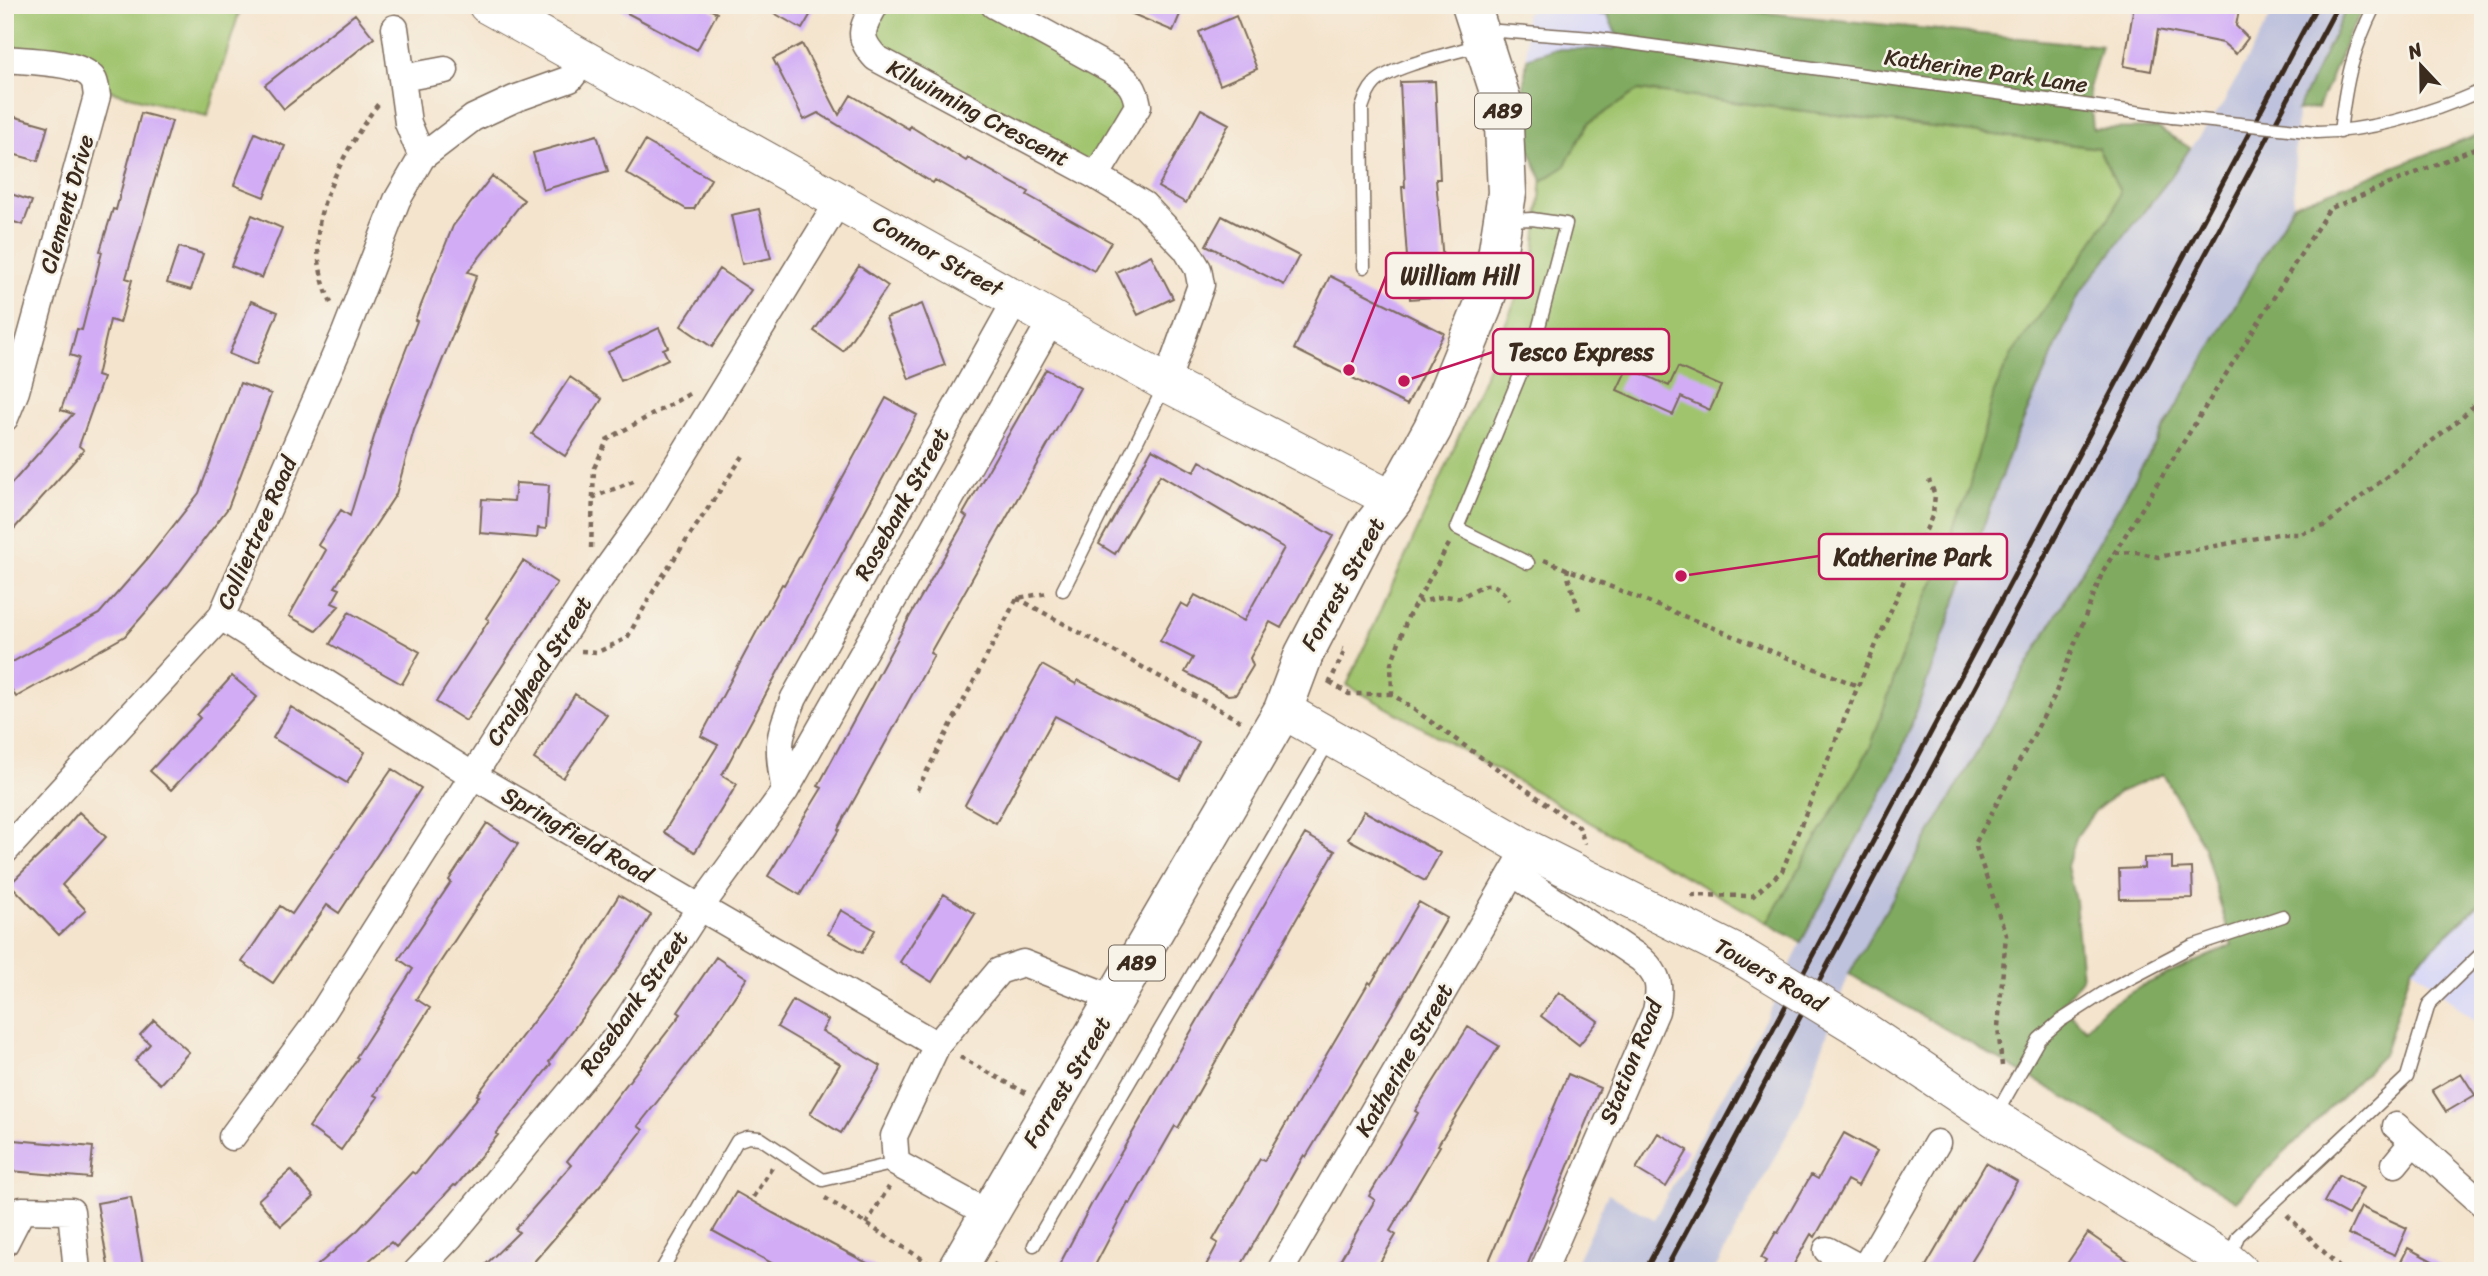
<svg xmlns="http://www.w3.org/2000/svg" width="2488" height="1276" viewBox="0 0 2488 1276" font-family="Sriracha,sans-serif">
  <rect width="100%" height="100%" fill="#f7f3e8"/>
  <filter id="ink" filterUnits="userSpaceOnUse"><feTurbulence type="fractalNoise" baseFrequency=".0143" numOctaves="2"/><feDisplacementMap in="SourceGraphic" scale="14" xChannelSelector="R" yChannelSelector="G"/><feConvolveMatrix kernelMatrix="1 2 1 2 8 2 1 2 1" color-interpolation-filters="sRGB"/></filter>
  <filter id="wash" filterUnits="userSpaceOnUse"><feTurbulence type="fractalNoise" baseFrequency=".00686" numOctaves="4" result="noise"/><feDisplacementMap in="SourceGraphic" scale="28" xChannelSelector="R" yChannelSelector="G"/><feGaussianBlur stdDeviation="1.57" result="paint"/><feColorMatrix in="noise" values="0 0 0 0 0 0 0 0 0 0 0 0 0 0 0 0 0 1.4 0 .05"/><feComposite in="paint" operator="in"/></filter>
  <g filter="url(#wash)">
    <rect width="100%" height="100%" fill="#f4e4cd"/>
    <path fill="#d7d7f8" d="M 1541,5 L 1581,5 L 1577,10 L 1608,15 L 1619,41 L 1614,49 L 1553,49 L 1527,58 L 1525,14 Z
      M 2483,901 L 2483,1028 L 2412,967 Z"/>
    <path fill="#bfc2dd" d="M 2277,5 L 2348,5 L 2297,111 L 2293,205 L 1849,974 L 1799,1112 L 1714,1271 L 1572,1271 L 1608,1194 L 1654,1219 L 1774,1003 L 1801,942 L 1896,766 L 2013,444 L 2079,294 L 2170,178 L 2222,105 Z"/>
    <path fill="#a0c46e" stroke="#6e7746" stroke-width="2" d="M 5,5 L 201,5 L 239,13 L 207,116 L 111,91 L 99,75 L 5,54 Z
      M 880,5 L 982,5 L 1132,95 L 1094,167 L 870,43 Z
      M 1551,79 L 2098,148 L 2170,178 L 2079,294 L 2013,444 L 1896,766 L 1801,942 L 1347,685 L 1446,467 L 1535,253 Z"/>
    <path fill="#80aa61" stroke="#5e6a40" stroke-width="2" fill-rule="evenodd" d="M 1581,5 L 1687,5 L 2101,46 L 2089,88 L 2093,129 L 2158,128 L 2190,148 L 2170,178 L 2079,294 L 2013,444 L 1896,766 L 1801,942 L 1767,923 L 1870,748 L 1911,630 L 1941,566 L 1957,517 L 1966,499 L 1994,392 L 2013,352 L 2079,262 L 2114,210 L 2120,191 L 2098,148 L 1639,90 L 1588,124 L 1564,167 L 1542,181 L 1525,138 L 1523,94 L 1527,58 L 1553,49 L 1614,49 L 1619,41 L 1608,15 L 1576,11 Z
      M 2348,5 L 2366,5 L 2349,34 L 2318,108 L 2297,111 Z
      M 2483,133 L 2483,901 L 2412,967 L 2383,1055 L 2236,1201 L 2070,1100 L 1849,974 L 2293,205 ZM 2163,774 L 2204,847 L 2232,945 L 2142,986 L 2103,1009 L 2086,1029 L 2061,1005 L 2082,978 L 2075,901 L 2067,866 L 2077,836 L 2095,811 L 2119,792 Z"/>
    <g id="blocks">
      <path fill="#d2adf6" d="M 612,5 L 702,5 L 717,13 L 697,50 Z
        M 760,5 L 816,5 L 802,29 Z
        M 1111,5 L 1184,5 L 1173,31 Z
        M 2134,5 L 2240,5 L 2236,26 L 2248,38 L 2236,54 L 2223,43 L 2158,30 L 2151,71 L 2124,66 Z
        M 355,14 L 374,38 L 284,109 L 265,85 Z
        M 1236,16 L 1257,69 L 1220,85 L 1199,32 Z
        M 802,44 L 839,115 L 851,95 L 909,129 L 910,126 L 966,161 L 968,158 L 1029,192 L 1027,195 L 1111,242 L 1094,271 L 935,180 L 933,183 L 818,113 L 804,120 L 773,59 Z
        M 1435,81 L 1440,179 L 1436,179 L 1446,296 L 1410,299 L 1402,187 L 1405,187 L 1400,82 Z
        M 1201,109 L 1229,124 L 1186,203 L 1158,187 Z
        M 141,113 L 172,121 L 126,278 L 132,280 L 120,323 L 110,320 L 97,376 L 103,378 L 79,446 L 84,450 L 5,539 L 5,491 L 73,414 L 61,410 L 79,358 L 70,355 L 77,329 L 82,330 L 102,252 L 100,251 L 113,209 L 116,210 Z
        M 5,114 L 48,126 L 38,161 L 5,152 Z
        M 255,133 L 285,146 L 264,197 L 234,185 Z
        M 597,135 L 608,171 L 543,190 L 533,153 Z
        M 645,141 L 711,179 L 694,209 L 686,209 L 626,173 Z
        M 492,176 L 524,200 L 468,272 L 477,275 L 414,430 L 396,494 L 335,587 L 340,589 L 332,603 L 339,606 L 316,631 L 289,616 L 326,550 L 318,545 L 341,510 L 350,516 L 381,414 L 417,321 L 415,320 L 453,226 Z
        M 5,192 L 32,201 L 23,225 L 5,219 Z
        M 759,209 L 771,258 L 742,264 L 731,215 Z
        M 252,215 L 282,228 L 262,278 L 231,266 Z
        M 1222,216 L 1299,256 L 1284,285 L 1206,245 Z
        M 179,247 L 203,254 L 191,290 L 167,283 Z
        M 1151,255 L 1173,298 L 1138,315 L 1116,272 Z
        M 859,266 L 888,286 L 843,351 L 814,331 Z
        M 719,269 L 751,290 L 712,347 L 681,326 Z
        M 1330,276 L 1444,333 L 1407,405 L 1294,349 Z
        M 251,301 L 278,312 L 256,365 L 229,354 Z
        M 922,304 L 945,365 L 909,379 L 886,318 Z
        M 659,328 L 668,347 L 663,349 L 668,359 L 621,381 L 608,352 Z
        M 1628,367 L 1669,386 L 1678,367 L 1721,386 L 1710,410 L 1681,397 L 1673,415 L 1617,390 Z
        M 1046,369 L 1080,388 L 930,653 L 934,655 L 838,829 L 839,830 L 800,895 L 768,876 L 822,788 L 818,786 L 910,616 L 967,517 L 963,514 Z
        M 570,377 L 602,399 L 565,456 L 532,434 Z
        M 240,383 L 271,394 L 228,508 L 168,587 L 125,636 L 16,697 L 5,678 L 5,666 L 99,614 L 148,558 L 199,493 Z
        M 886,398 L 917,415 L 722,775 L 737,784 L 695,852 L 664,832 L 718,745 L 701,736 L 782,584 L 784,585 Z
        M 1152,449 L 1194,472 L 1200,461 L 1333,536 L 1281,628 L 1270,622 L 1250,658 L 1253,666 L 1236,694 L 1228,695 L 1185,672 L 1193,658 L 1160,641 L 1181,603 L 1188,607 L 1195,595 L 1244,621 L 1284,548 L 1160,475 L 1115,554 L 1099,544 Z
        M 516,483 L 549,485 L 546,529 L 538,528 L 537,538 L 480,533 L 482,499 L 514,501 Z
        M 523,561 L 557,583 L 466,721 L 436,702 L 489,620 L 486,618 Z
        M 349,612 L 420,652 L 402,684 L 330,644 Z
        M 1042,665 L 1076,684 L 1078,680 L 1199,742 L 1180,780 L 1055,716 L 996,823 L 965,805 Z
        M 232,676 L 257,697 L 171,790 L 150,771 L 200,718 L 197,715 Z
        M 575,694 L 607,715 L 563,778 L 534,759 Z
        M 291,707 L 365,752 L 347,783 L 273,738 Z
        M 392,769 L 421,788 L 339,913 L 327,905 L 273,983 L 242,962 L 280,906 L 292,914 Z
        M 1364,811 L 1440,853 L 1425,881 L 1348,839 Z
        M 79,812 L 106,837 L 62,885 L 86,910 L 59,935 L 10,884 L 51,844 Z
        M 487,823 L 518,844 L 416,999 L 430,1008 L 374,1095 L 378,1097 L 341,1150 L 309,1127 L 358,1058 L 356,1057 L 413,969 L 399,959 L 451,882 L 449,880 Z
        M 1305,834 L 1335,851 L 1178,1128 L 1175,1126 L 1130,1204 L 1128,1203 L 1092,1271 L 1056,1271 L 1092,1203 Z
        M 2172,857 L 2172,869 L 2192,868 L 2193,898 L 2120,899 L 2119,869 L 2144,868 L 2144,858 Z
        M 944,894 L 975,914 L 932,982 L 900,962 Z
        M 619,895 L 651,915 L 618,969 L 549,1062 L 551,1064 L 496,1134 L 498,1135 L 456,1186 L 454,1185 L 396,1247 L 391,1242 L 357,1271 L 311,1271 L 358,1230 L 412,1172 L 415,1174 L 479,1096 L 477,1095 L 575,967 Z
        M 1419,902 L 1447,918 L 1400,1001 L 1306,1157 L 1304,1155 L 1238,1271 L 1203,1271 L 1218,1243 L 1213,1240 L 1260,1159 L 1264,1161 L 1369,982 L 1371,984 Z
        M 841,910 L 875,930 L 862,953 L 828,934 Z
        M 716,957 L 747,978 L 698,1050 L 638,1126 L 643,1130 L 602,1183 L 526,1271 L 479,1271 L 519,1232 L 515,1229 L 571,1165 L 567,1161 L 681,1014 L 678,1012 Z
        M 1559,992 L 1598,1021 L 1579,1045 L 1541,1016 Z
        M 793,1000 L 828,1020 L 822,1031 L 881,1066 L 841,1133 L 810,1114 L 840,1064 L 777,1027 Z
        M 154,1020 L 189,1052 L 160,1084 L 135,1061 L 150,1044 L 140,1035 Z
        M 1468,1027 L 1499,1046 L 1438,1145 L 1440,1146 L 1390,1231 L 1396,1235 L 1375,1271 L 1334,1271 L 1375,1200 L 1369,1196 L 1418,1113 L 1415,1111 Z
        M 2461,1073 L 2475,1095 L 2446,1112 L 2432,1090 Z
        M 1568,1074 L 1600,1088 L 1525,1271 L 1513,1271 L 1489,1261 Z
        M 1658,1133 L 1688,1150 L 1666,1187 L 1636,1169 Z
        M 1844,1133 L 1877,1151 L 1858,1186 L 1847,1180 L 1815,1237 L 1811,1234 L 1790,1271 L 1760,1271 L 1766,1261 L 1761,1258 L 1776,1232 L 1778,1233 L 1811,1175 L 1818,1179 Z
        M 14,1140 L 93,1147 L 90,1178 L 11,1171 Z
        M 1986,1163 L 2017,1181 L 1980,1247 L 1965,1271 L 1923,1271 Z
        M 291,1170 L 314,1197 L 281,1226 L 258,1200 Z
        M 2339,1175 L 2363,1188 L 2348,1215 L 2324,1202 Z
        M 736,1192 L 773,1213 L 882,1271 L 786,1271 L 713,1231 Z
        M 131,1197 L 144,1271 L 109,1271 L 97,1203 Z
        M 2361,1207 L 2407,1228 L 2395,1255 L 2348,1234 Z
        M 2088,1233 L 2143,1271 L 2062,1271 Z
        M 2408,1248 L 2451,1271 L 2396,1271 Z"/>
    </g>
  </g>
  <g filter="url(#ink)">
    <use href="#blocks" fill-opacity="0" stroke="#7c6b5b" stroke-width="2"/>
    <g fill="none" stroke-linecap="round" stroke-linejoin="round">
      <defs>
        <path id="service" d="M 1485,30 L 1593,38 L 2172,117
          M 2317,132 C 2375,131 2431,113 2483,90
          M 2340,132 C 2346,81 2352,51 2375,5
          M 1507,220 L 1532,219 L 1566,224 L 1537,334 L 1457,528 L 1528,563
          M 1364,267 L 1362,108 C 1365,99 1368,90 1375,83 C 1393,65 1454,53 1480,45
          M 1063,590 L 1164,387
          M 1995,1116 L 2039,1039 L 2060,1021 L 2108,990 L 2192,946 L 2283,916
          M 1034,1245 L 1329,741
          M 2230,1258 L 2238,1236 L 2407,1077 L 2429,1004 L 2483,952
          M 661,1271 L 737,1141 L 748,1137 L 760,1138 L 823,1180 L 896,1163"/>
        <path id="minor" d="M 875,5 C 862,28 856,37 876,58 L 1096,176 L 1144,205 L 1186,249 L 1198,269 L 1201,285 L 1166,383
          M 994,5 L 1116,72 C 1130,82 1135,88 1138,106 L 1096,176
          M 395,28 L 408,123 L 422,157
          M 5,59 C 25,61 82,61 93,79 C 96,83 96,91 97,96 L 16,391 L 5,418
          M 402,78 L 445,70
          M 221,617 L 472,775 L 937,1045
          M 785,791 C 777,748 777,738 794,698 L 1016,300
          M 5,851 L 221,617 L 345,333 L 397,200 L 422,157 L 473,118 L 514,99 L 570,79 L 585,60
          M 1513,873 L 1641,959 C 1660,976 1661,986 1656,1011 L 1543,1271
          M 2396,1126 L 2483,1204
          M 232,1137 L 314,1026 L 554,648 L 591,591 L 650,509 L 839,201
          M 2395,1164 L 2413,1142
          M 989,1214 L 896,1163 L 894,1136 L 937,1045 L 999,971 L 1023,963 L 1116,999
          M 5,1243 L 22,1210 L 71,1211 L 77,1271
          M 1827,1250 L 1864,1270
          M 417,1271 L 450,1237 L 617,1036 L 701,906 L 785,791 L 1052,319
          M 1280,1271 L 1521,858
          M 1863,1271 L 1937,1143"/>
        <path id="secondary" d="M 487,5 L 1166,383 L 1393,500
          M 1283,710 L 1526,848 L 1740,955
          M 1863,1030 L 1994,1118 L 2229,1262 L 2239,1271"/>
        <path id="primary" d="M 956,1271 L 1283,710 L 1304,654 L 1367,533 L 1393,500 L 1433,428 L 1483,306 L 1495,269 L 1507,193 L 1503,104 L 1471,5"/>
      </defs>
      <use href="#service" stroke="#7c6b5b" stroke-width="15"/>
      <use href="#minor" stroke="#7c6b5b" stroke-width="29"/>
      <use href="#secondary" stroke="#7c6b5b" stroke-width="39"/>
      <use href="#primary" stroke="#7c6b5b" stroke-width="41"/>
      <path stroke="#7c6b5b" stroke-width="4.5" stroke-dasharray="5 5" stroke-linecap="butt" d="M 440,5 L 459,10
        M 331,303 C 319,278 315,246 320,218 C 327,184 358,128 380,102
        M 592,498 L 638,479
        M 1449,544 L 1408,617 L 1391,664 L 1392,694 L 1579,827 L 1585,844
        M 591,548 L 594,468 L 608,439 L 691,393
        M 2115,553 L 2137,552 L 2158,557 L 2278,534 L 2300,534 L 2324,526 L 2460,419 L 2483,396
        M 1544,560 L 1858,686
        M 1568,568 L 1567,574 L 1579,610
        M 1017,598 L 1242,722
        M 1418,600 L 1421,602 L 1445,596 L 1458,598 C 1479,591 1489,571 1509,600
        M 581,651 L 598,652 L 627,638 L 658,583 L 745,453
        M 1330,682 L 1349,694 L 1392,694
        M 1329,684 L 1345,650 L 1342,649
        M 917,790 L 1017,598 L 1048,593
        M 1691,895 L 1753,896 L 1782,871 L 1858,686 L 1933,514 L 1935,495 L 1929,480
        M 960,1057 L 1026,1093
        M 2002,1066 L 1998,1027 L 2006,935 L 1975,844 L 2054,697 L 2103,571 L 2329,209 L 2483,145
        M 753,1197 L 773,1166
        M 825,1198 L 927,1262
        M 2287,1215 L 2343,1271
        M 866,1224 L 889,1187
        M 2266,1263 L 2313,1271
        M 993,1264 L 1006,1271"/>
      <use href="#service" stroke="#fff" stroke-width="12"/>
      <use href="#minor" stroke="#fff" stroke-width="26"/>
      <use href="#secondary" stroke="#fff" stroke-width="37"/>
      <use href="#primary" stroke="#fff" stroke-width="38"/>
      <path stroke="#3b2a1e" stroke-width="5" d="M 1645,1271 L 2317,5
        M 1665,1271 L 2338,5"/>
      <defs>
        <path id="service-bridge" d="M 2172,117 L 2317,132"/>
        <path id="secondary-bridge" d="M 1740,955 L 1863,1030"/>
      </defs>
      <use href="#service-bridge" stroke="#7c6b5b" stroke-width="15" stroke-linecap="butt"/>
      <use href="#secondary-bridge" stroke="#7c6b5b" stroke-width="39" stroke-linecap="butt"/>
      <use href="#service-bridge" stroke="#fff" stroke-width="12"/>
      <use href="#secondary-bridge" stroke="#fff" stroke-width="37"/>
    </g>
  </g>
  <g text-anchor="middle" dominant-baseline="central" stroke-width="5" stroke-linejoin="round" paint-order="stroke">
    <g fill="#f7f3e8" stroke="#73665b" stroke-width="2">
      <rect x="1475" y="93.5" width="56" height="35" rx="5"/>
      <rect x="1109" y="945.5" width="56" height="35" rx="5"/>
    </g>
    <g font-size="21" font-weight="bold" fill="#3b2a1e">
      <text x="1503" y="111">A89</text>
      <text x="1137" y="963">A89</text>
    </g>
    <g font-size="23" fill="#3b2a1e" stroke="#f7f3e8">
      <text transform="translate(1986 71) rotate(8)">Katherine Park Lane</text>
      <text transform="translate(978 113) rotate(28)">Kilwinning Crescent</text>
      <text transform="translate(67 204) rotate(-74)">Clement Drive</text>
      <text transform="translate(938 256) rotate(29)">Connor Street</text>
      <text transform="translate(902 504) rotate(-61)">Rosebank Street</text>
      <text transform="translate(257 533) rotate(-66)">Colliertree Road</text>
      <text transform="translate(1343 584) rotate(-61)">Forrest Street</text>
      <text transform="translate(539 671) rotate(-57)">Craighead Street</text>
      <text transform="translate(577 835) rotate(30)">Springfield Road</text>
      <text transform="translate(1770 975) rotate(30)">Towers Road</text>
      <text transform="translate(634 1003) rotate(-55)">Rosebank Street</text>
      <text transform="translate(1404 1060) rotate(-60)">Katherine Street</text>
      <text transform="translate(1631 1062) rotate(-68)">Station Road</text>
      <text transform="translate(1067 1082) rotate(-59)">Forrest Street</text>
    </g>
  </g>
  <path fill="none" stroke="#c2185b" stroke-width="2.5" d="M1349 370L1386 276M1404 381L1493 352M1681 576L1819 556"/>
  <g fill="#c2185b" stroke="#f7f3e8" stroke-width="2.5">
    <circle cx="1349" cy="370" r="7"/>
    <circle cx="1404" cy="381" r="7"/>
    <circle cx="1681" cy="576" r="7"/>
  </g>
  <g fill="#f7f3e8" stroke="#c2185b" stroke-width="2.5">
    <rect x="1386" y="253" width="147" height="45" rx="7"/>
    <rect x="1493" y="329" width="176" height="45" rx="7"/>
    <rect x="1819" y="534" width="188" height="45" rx="7"/>
  </g>
  <g font-size="24" text-anchor="middle" font-weight="bold" fill="#3b2a1e">
    <text x="1460" y="284">William Hill</text>
    <text x="1581" y="360">Tesco Express</text>
    <text x="1913" y="565">Katherine Park</text>
  </g>
  <rect width="2488" height="1276" fill="none" stroke="#f7f3e8" stroke-width="28"/>
  <g transform="translate(2421 66) rotate(338)" stroke="#f7f3e8" stroke-width="5" paint-order="stroke">
  <path d="M0-5L12 26L0 18L-12 26Z" fill="#3b2a1e"/>
  <text y="-10" font-size="19" font-weight="bold" text-anchor="middle" fill="#3b2a1e">N</text>
  </g>
</svg>
